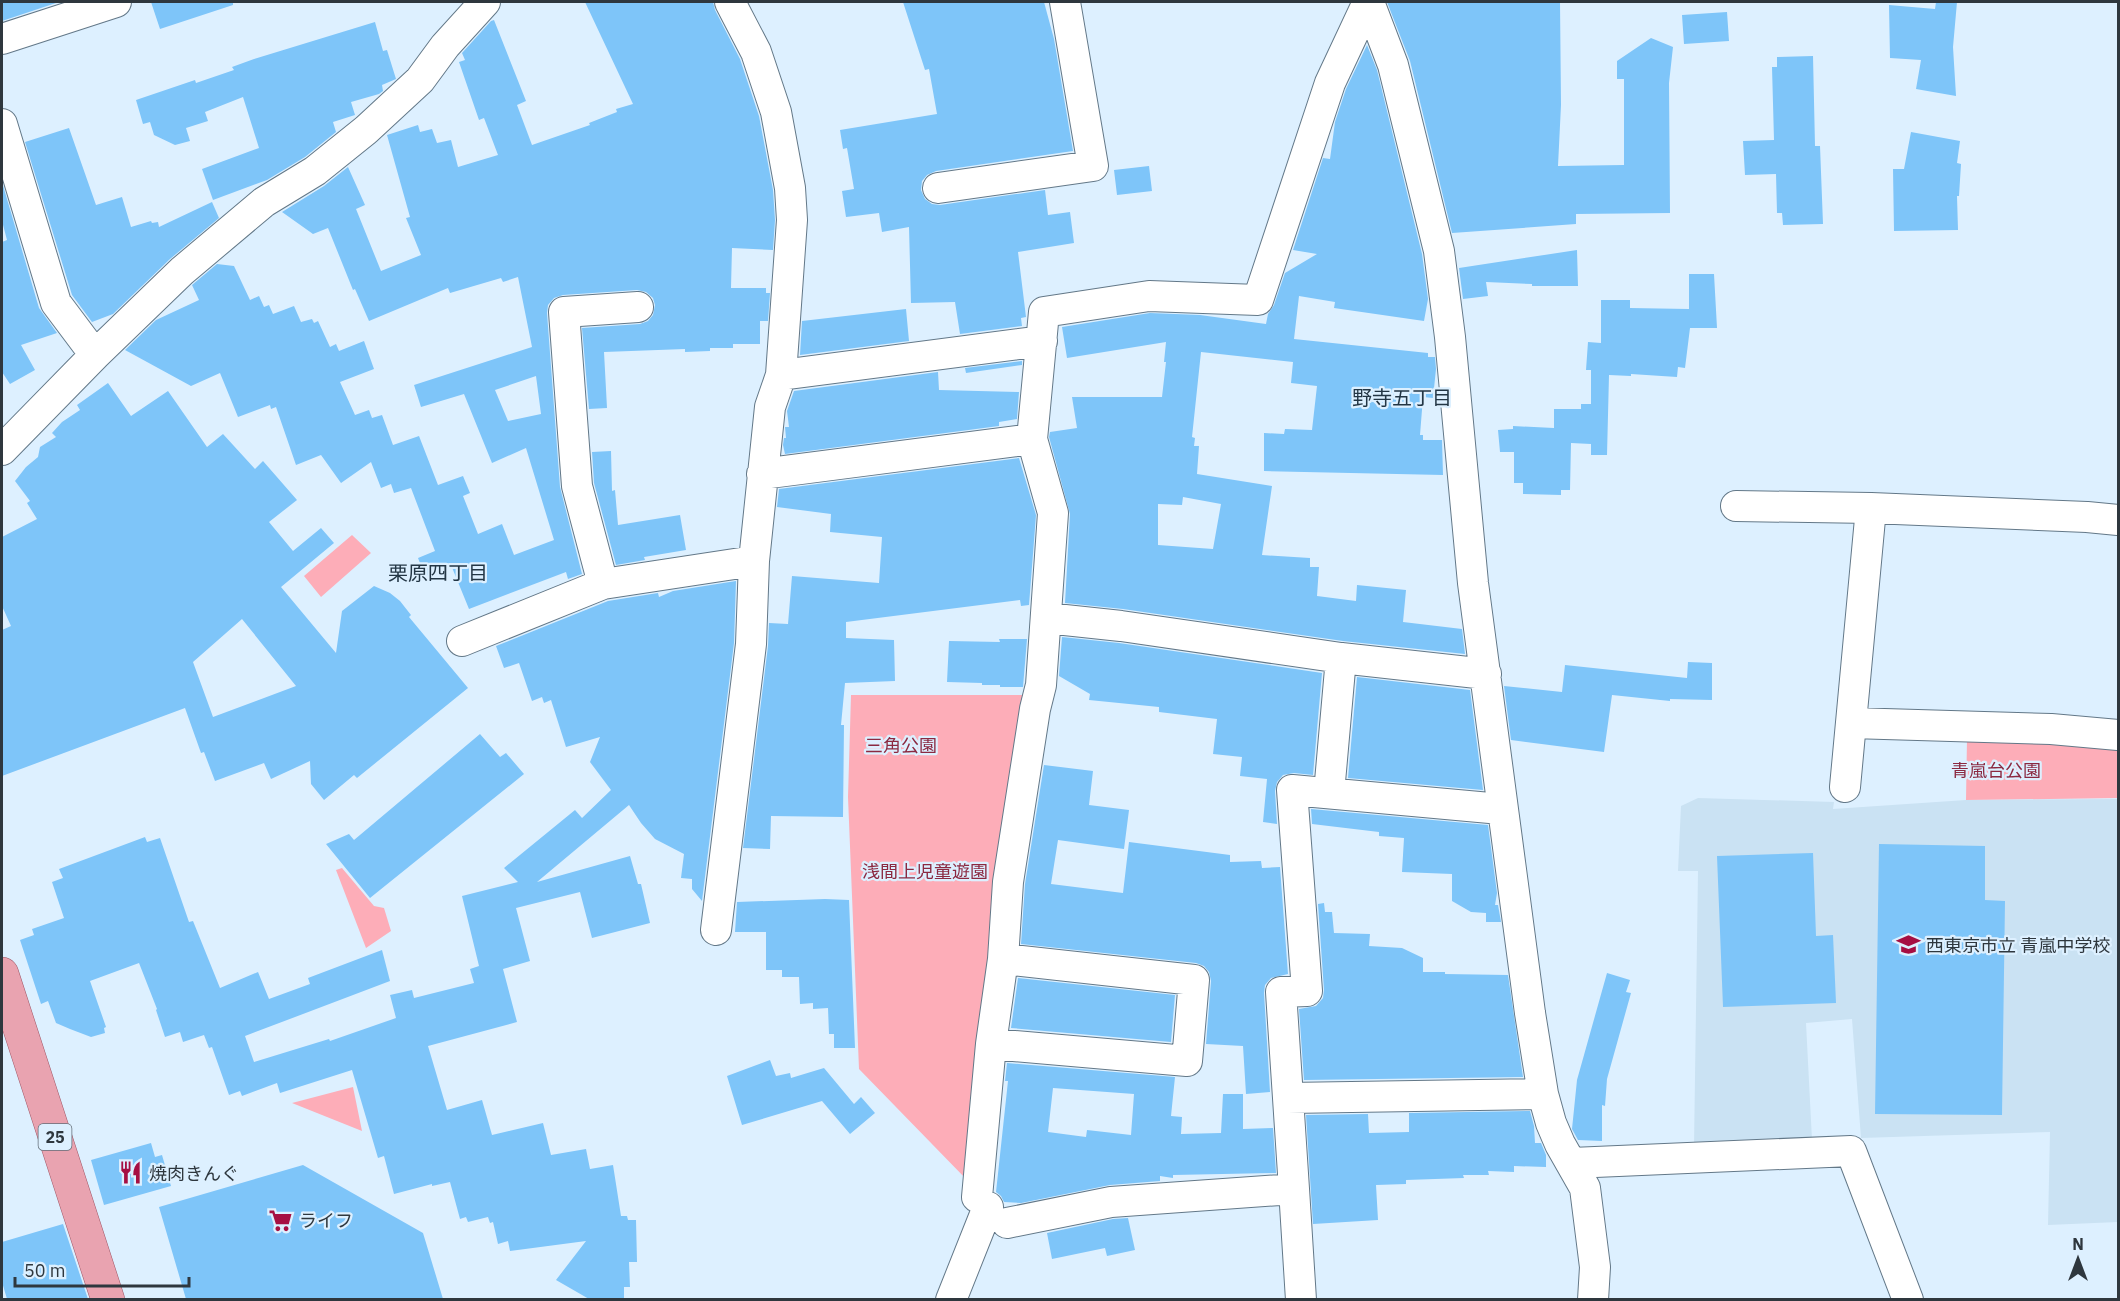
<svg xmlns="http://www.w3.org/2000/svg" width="2120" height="1301" viewBox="0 0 2120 1301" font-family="'IBM Plex Sans','Noto Sans JP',sans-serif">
  <rect width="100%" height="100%" fill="#ddf0ff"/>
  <path fill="#cae2f3" d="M 1698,798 L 1834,802 L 1833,809 L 1966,800 L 2118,799 L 2118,1222 L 2048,1225 L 2050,1132 L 1861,1138 L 1852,1019 L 1806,1023 L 1812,1140 L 1694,1146 L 1698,871 L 1678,871 L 1681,806 Z"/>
  <path fill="#fdadb8" d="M 352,535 L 371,553 L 321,597 L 304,576 Z
    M 851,695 L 1027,695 L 968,1181 L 859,1069 L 848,797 Z
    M 1967,739 L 2118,749 L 2118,798 L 1966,800 Z
    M 342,868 L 374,906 L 384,908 L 391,931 L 366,948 L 336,870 Z
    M 353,1087 L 362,1131 L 292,1103 Z"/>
  <path fill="#7ec5f9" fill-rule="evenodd" d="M 2,2 L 59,2 L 2,21 Z
    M 151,2 L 233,2 L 233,5 L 160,29 Z
    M 585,2 L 713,2 L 715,10 L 740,59 L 759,116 L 773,190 L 775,220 L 773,250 L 732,248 L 731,288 L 766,288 L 766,293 L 770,293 L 768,321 L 760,321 L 760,344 L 733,344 L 733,348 L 710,348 L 710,351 L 685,352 L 685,349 L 604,352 L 607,408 L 589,409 L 582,328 L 640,324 L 648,321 L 653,315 L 655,305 L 653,298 L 646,292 L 637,290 L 563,295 L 554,298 L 548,305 L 547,313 L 560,487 L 582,574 L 568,579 L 566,572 L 469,609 L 451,565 L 425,576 L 418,558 L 435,551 L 411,488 L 394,493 L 391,484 L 381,488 L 371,462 L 341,483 L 321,455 L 296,465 L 276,407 L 271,409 L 270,405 L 238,417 L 220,373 L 191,386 L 125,350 L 156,320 L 199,300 L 192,285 L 217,264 L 234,266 L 250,300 L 259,296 L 264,307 L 269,305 L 273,314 L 294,306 L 301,322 L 312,319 L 314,323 L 318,321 L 330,347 L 336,344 L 339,351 L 364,341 L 374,369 L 340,382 L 355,415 L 369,410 L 372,418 L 382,415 L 393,445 L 419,436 L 438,485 L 463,476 L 470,493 L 463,496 L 478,534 L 502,524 L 514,555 L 554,540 L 526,448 L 492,463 L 464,394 L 421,407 L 414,385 L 532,347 L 518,277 L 503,282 L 501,278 L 450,293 L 448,288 L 369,321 L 355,289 L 353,290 L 328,228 L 313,234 L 282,212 L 324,186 L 348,167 L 365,205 L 356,209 L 381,271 L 421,255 L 406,218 L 410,217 L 387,135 L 418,125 L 420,132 L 432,129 L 437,143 L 451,140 L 458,167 L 498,155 L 484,118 L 479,120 L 459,62 L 465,60 L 462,53 L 491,21 L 494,20 L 526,101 L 517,105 L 532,145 L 590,125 L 589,123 L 617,112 L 616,109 L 633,104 ZM 536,376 L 541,414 L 508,421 L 495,390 Z
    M 903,2 L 1044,2 L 1054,39 L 1073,151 L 936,171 L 927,175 L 922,181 L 921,190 L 925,199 L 932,204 L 940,205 L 1045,190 L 1048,215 L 1070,212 L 1074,243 L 1018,252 L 1026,317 L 1021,318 L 1022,326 L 960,334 L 955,302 L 911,303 L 909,227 L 882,232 L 879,213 L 846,217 L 842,191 L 854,189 L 847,148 L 843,149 L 840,130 L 937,114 L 929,69 L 925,70 Z
    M 1387,2 L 1560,2 L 1561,105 L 1558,166 L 1624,165 L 1624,79 L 1617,79 L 1617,61 L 1651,38 L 1673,47 L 1669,83 L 1670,213 L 1576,214 L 1576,224 L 1452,233 L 1410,61 Z
    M 1936,2 L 1957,2 L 1953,47 L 1956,96 L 1916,89 L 1921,60 L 1890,58 L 1889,5 L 1935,9 Z
    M 1727,12 L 1729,41 L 1684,44 L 1682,15 Z
    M 375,22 L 383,51 L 387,50 L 396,79 L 382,85 L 383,91 L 379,94 L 351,102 L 355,115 L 333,122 L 336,132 L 305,157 L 267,180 L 213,200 L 202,169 L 259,148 L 243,97 L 205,112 L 208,121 L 186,128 L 190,141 L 175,145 L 154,135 L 150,122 L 143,124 L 136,100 L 195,80 L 196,83 L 234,70 L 232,67 L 254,59 Z
    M 1367,45 L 1377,70 L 1422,254 L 1428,299 L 1424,321 L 1334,308 L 1335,302 L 1299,296 L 1294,339 L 1428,353 L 1428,357 L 1435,357 L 1436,369 L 1433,398 L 1423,397 L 1420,435 L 1423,435 L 1423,440 L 1442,440 L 1443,475 L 1264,471 L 1264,433 L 1284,434 L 1285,429 L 1312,430 L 1317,386 L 1291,383 L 1293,362 L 1201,352 L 1192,437 L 1195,438 L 1194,446 L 1199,446 L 1197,474 L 1272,486 L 1262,555 L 1310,558 L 1310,567 L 1319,567 L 1317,596 L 1356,601 L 1357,585 L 1406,590 L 1403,622 L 1462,629 L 1465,654 L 1343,641 L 1123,609 L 1065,603 L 1070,514 L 1049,437 L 1050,432 L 1077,428 L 1072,397 L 1162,397 L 1166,362 L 1164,362 L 1166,342 L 1067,358 L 1062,327 L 1150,313 L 1200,315 L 1266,324 L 1268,314 L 1274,305 L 1285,273 L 1317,254 L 1293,250 L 1323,158 L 1330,159 L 1335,122 L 1346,89 ZM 1183,497 L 1221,504 L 1213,549 L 1158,545 L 1158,504 L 1182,505 Z
    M 1813,56 L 1815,146 L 1820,146 L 1823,224 L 1783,225 L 1782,213 L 1777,213 L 1776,174 L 1745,175 L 1743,141 L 1774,140 L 1772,67 L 1777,67 L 1777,57 Z
    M 69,128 L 96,205 L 122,197 L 131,227 L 151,221 L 152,223 L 158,222 L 159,227 L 212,202 L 219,218 L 170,259 L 113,314 L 92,322 L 72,295 L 25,142 Z
    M 1911,132 L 1960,141 L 1957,163 L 1961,164 L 1959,196 L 1957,196 L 1958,230 L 1894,231 L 1893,169 L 1904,169 Z
    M 1149,166 L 1152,191 L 1117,195 L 1114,170 Z
    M 2,182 L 39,308 L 57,333 L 21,345 L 35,370 L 10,384 L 2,372 L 2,242 L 7,240 L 2,221 Z
    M 1577,250 L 1578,286 L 1532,286 L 1532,284 L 1486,282 L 1488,296 L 1463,299 L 1459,268 Z
    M 1689,274 L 1714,274 L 1717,328 L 1690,328 L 1685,368 L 1678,367 L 1677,377 L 1631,374 L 1631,376 L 1609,375 L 1607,455 L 1591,455 L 1591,444 L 1571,443 L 1570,490 L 1561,490 L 1561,495 L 1523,494 L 1523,483 L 1514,483 L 1514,452 L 1500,452 L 1498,430 L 1513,429 L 1513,426 L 1554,428 L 1554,409 L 1581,409 L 1581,404 L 1591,404 L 1591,370 L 1586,370 L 1588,342 L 1601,343 L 1601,300 L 1630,300 L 1630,308 L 1689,309 Z
    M 906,309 L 909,341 L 800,355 L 802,321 Z
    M 1022,361 L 1022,365 L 966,373 L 965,368 Z
    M 938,372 L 939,390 L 1019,392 L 1017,419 L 999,422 L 999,426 L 785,454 L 783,445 L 784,438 L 786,438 L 785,427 L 789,427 L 787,411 L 794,391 Z
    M 108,383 L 131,416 L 168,391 L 207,447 L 223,434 L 255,469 L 263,461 L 297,500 L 269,522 L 293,551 L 321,528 L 334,543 L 281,587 L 336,653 L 342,611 L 374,586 L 390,593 L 400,601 L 411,615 L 409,617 L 468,688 L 357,778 L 354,775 L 324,800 L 311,784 L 310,761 L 271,779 L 264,763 L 215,781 L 204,752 L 201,753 L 185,708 L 2,776 L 2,630 L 11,626 L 2,606 L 2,537 L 37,519 L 27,503 L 30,501 L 15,481 L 26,467 L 38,457 L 40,447 L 56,437 L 52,433 L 62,422 L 80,410 L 77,405 ZM 242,619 L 296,686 L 213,717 L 193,662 Z
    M 611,451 L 612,491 L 615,490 L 618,525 L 680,515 L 686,550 L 644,557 L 645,560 L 616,565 L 594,483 L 592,452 Z
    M 1019,458 L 1036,515 L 1029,605 L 1021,606 L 1020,600 L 846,622 L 846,638 L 894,640 L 895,681 L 845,683 L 841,725 L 844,725 L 843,817 L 771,816 L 770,849 L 743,848 L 768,646 L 769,623 L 788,624 L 792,576 L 879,583 L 882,537 L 830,532 L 831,514 L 777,507 L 779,489 Z
    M 736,581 L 734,643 L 702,901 L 692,889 L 692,879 L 681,878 L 684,854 L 655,839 L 641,823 L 629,805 L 537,882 L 630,856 L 638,884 L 641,884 L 650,923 L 592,938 L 580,892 L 516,908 L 530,961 L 503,969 L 517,1022 L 428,1046 L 447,1110 L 482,1100 L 492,1135 L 543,1123 L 551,1155 L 586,1149 L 590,1169 L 613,1165 L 621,1216 L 627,1216 L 628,1220 L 636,1220 L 637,1262 L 629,1262 L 630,1287 L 624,1287 L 624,1299 L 589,1299 L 556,1280 L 586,1241 L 510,1251 L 508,1241 L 498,1244 L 493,1222 L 490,1223 L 488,1217 L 468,1222 L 466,1217 L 460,1219 L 450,1182 L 432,1186 L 432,1184 L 394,1194 L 384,1156 L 378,1158 L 352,1070 L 280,1093 L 277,1083 L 242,1096 L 240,1091 L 229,1095 L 212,1047 L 209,1048 L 204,1035 L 183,1042 L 180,1032 L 165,1037 L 156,1010 L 157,1009 L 139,963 L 90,981 L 106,1027 L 104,1028 L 105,1033 L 91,1037 L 70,1029 L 56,1023 L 48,1001 L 41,1004 L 20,940 L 34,935 L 32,929 L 64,918 L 52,882 L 63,878 L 59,869 L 145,837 L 147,842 L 160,838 L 189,922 L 193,921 L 220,988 L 258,972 L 269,999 L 310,984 L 308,978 L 382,950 L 390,981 L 245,1036 L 254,1062 L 329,1039 L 330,1041 L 396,1018 L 390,995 L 412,990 L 414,998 L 474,983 L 470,969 L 479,966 L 462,896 L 518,882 L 504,868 L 575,810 L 582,818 L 611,790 L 590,762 L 600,737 L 566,747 L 551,700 L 544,703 L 542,697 L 532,701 L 519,663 L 504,668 L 496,646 L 608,601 L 658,593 L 659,597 L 673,591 Z
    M 1062,637 L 1119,643 L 1322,673 L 1313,775 L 1294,773 L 1283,775 L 1277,782 L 1275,791 L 1277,824 L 1263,822 L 1267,779 L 1240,776 L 1242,757 L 1213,754 L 1217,719 L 1159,712 L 1159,707 L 1089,700 L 1090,694 L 1059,676 Z
    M 999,639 L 1027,639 L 1023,687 L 1000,687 L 1000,685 L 982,685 L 982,683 L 947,682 L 949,641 L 1000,642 Z
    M 1688,662 L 1712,663 L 1712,700 L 1670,699 L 1670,701 L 1612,695 L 1604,752 L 1511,740 L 1504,686 L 1562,692 L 1565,665 L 1687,678 Z
    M 1357,677 L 1470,690 L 1483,790 L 1348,778 Z
    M 480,734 L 500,757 L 506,753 L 524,774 L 370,898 L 326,844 L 349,834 L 354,840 Z
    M 1044,765 L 1093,771 L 1089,805 L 1129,810 L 1124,849 L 1058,840 L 1051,884 L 1123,893 L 1129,842 L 1230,855 L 1230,862 L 1261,861 L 1262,868 L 1280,867 L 1288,974 L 1271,978 L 1265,985 L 1264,993 L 1270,1092 L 1246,1094 L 1243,1046 L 1206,1044 L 1211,981 L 1209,972 L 1204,966 L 1196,963 L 1021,944 L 1025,884 Z
    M 1311,809 L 1488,825 L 1497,893 L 1495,905 L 1498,905 L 1501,922 L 1486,922 L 1486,913 L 1471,912 L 1452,901 L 1452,874 L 1402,872 L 1404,838 L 1379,836 L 1379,832 L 1312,824 Z
    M 1879,844 L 1985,846 L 1985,900 L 2005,901 L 2002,1115 L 1875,1114 Z
    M 1813,853 L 1816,936 L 1833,935 L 1836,1003 L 1723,1007 L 1717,856 Z
    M 825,899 L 849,900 L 855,1048 L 834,1048 L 834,1034 L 829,1034 L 828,1008 L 813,1009 L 813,1003 L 800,1004 L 799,977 L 782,977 L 782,970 L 766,970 L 766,932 L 735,932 L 737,902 Z
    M 1324,903 L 1325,912 L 1332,912 L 1334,933 L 1370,934 L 1369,946 L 1402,948 L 1423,958 L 1423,972 L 1445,972 L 1445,974 L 1508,975 L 1523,1077 L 1304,1080 L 1299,1009 L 1316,1006 L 1323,998 L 1324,990 L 1318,904 Z
    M 1607,973 L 1630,980 L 1626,992 L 1631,993 L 1607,1079 L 1605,1106 L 1602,1105 L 1602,1141 L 1578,1140 L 1572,1129 L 1577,1080 Z
    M 1018,978 L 1175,995 L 1171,1042 L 1011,1028 Z
    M 770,1060 L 776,1076 L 790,1073 L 791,1078 L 824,1068 L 854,1104 L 861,1097 L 875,1113 L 850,1134 L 822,1101 L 742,1125 L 727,1076 Z
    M 1007,1063 L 1175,1077 L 1171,1116 L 1182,1117 L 1181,1134 L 1221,1133 L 1223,1094 L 1243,1094 L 1243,1129 L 1273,1128 L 1276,1173 L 1173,1175 L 1173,1178 L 1160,1176 L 1160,1181 L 1110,1185 L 1021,1203 L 1004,1202 L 1001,1196 L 996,1192 L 1008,1081 L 1005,1081 ZM 1053,1088 L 1134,1094 L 1131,1135 L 1087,1130 L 1086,1137 L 1048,1132 Z
    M 1530,1111 L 1534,1126 L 1535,1143 L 1541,1143 L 1546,1155 L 1546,1167 L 1514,1166 L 1514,1172 L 1488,1171 L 1489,1175 L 1463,1175 L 1464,1178 L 1406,1180 L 1406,1184 L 1376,1185 L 1378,1220 L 1313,1224 L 1306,1115 L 1368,1114 L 1369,1133 L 1409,1132 L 1409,1113 Z
    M 151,1143 L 155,1157 L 162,1155 L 171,1186 L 104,1205 L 91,1160 Z
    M 303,1165 L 423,1233 L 443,1299 L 186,1299 L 159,1207 Z
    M 1128,1218 L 1135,1250 L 1107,1256 L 1105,1248 L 1052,1259 L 1047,1233 L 1113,1219 Z
    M 63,1224 L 88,1299 L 7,1299 L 2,1282 L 2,1242 Z"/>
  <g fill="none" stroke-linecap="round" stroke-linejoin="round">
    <defs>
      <path id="minor" d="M 1369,2 L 1393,65 L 1439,251 L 1450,337 L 1473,583 L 1530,1013 L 1543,1094 L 1551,1123 L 1560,1144 L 1585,1188 L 1595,1267 L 1593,1300
        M 2,39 L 116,2
        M 2,124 L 56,303 L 95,355
        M 938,188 L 1093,166 L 1065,2
        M 781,375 L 1042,341
        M 2,450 L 95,355 L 182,271 L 264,202 L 315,171 L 366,130 L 420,80 L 445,46 L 485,2
        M 762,474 L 1032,439
        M 1736,506 L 1871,508
        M 603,584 L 577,486 L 564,312 L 638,307
        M 1046,618 L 1121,626 L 1341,658 L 1486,674
        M 462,641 L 603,584 L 754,561
        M 1851,723 L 2051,729 L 2118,735
        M 1845,787 L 1871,508 L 2087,517 L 2118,520
        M 1329,793 L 1341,658
        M 716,930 L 751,644 L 754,561 L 770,407 L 781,375 L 792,220 L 790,188 L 776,112 L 756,52 L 730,2
        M 991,1044 L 1187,1061 L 1194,980 L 1003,959
        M 1288,1098 L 1281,992 L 1307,991 L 1292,790 L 1501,809
        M 1572,1163 L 1851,1151 L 1908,1300
        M 1294,1189 L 1301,1300
        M 977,1197 L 991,1044 L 1003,959 L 1008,882 L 1035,709 L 1041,685 L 1053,513 L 1032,439 L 1044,312 L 1149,296 L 1258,300 L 1330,83 L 1368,2
        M 1007,1223 L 1111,1202 L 1294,1189 L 1288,1098 L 1543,1094
        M 951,1300 L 988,1207"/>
      <path id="major" d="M 2,974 L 108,1300"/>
    </defs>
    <use href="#minor" stroke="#637888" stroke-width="32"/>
    <use href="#major" stroke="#9e5666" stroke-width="34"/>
    <use href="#minor" stroke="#fff" stroke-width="30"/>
    <use href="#major" stroke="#e9a3b0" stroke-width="33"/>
  </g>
  <defs>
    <symbol id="school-bare" viewBox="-9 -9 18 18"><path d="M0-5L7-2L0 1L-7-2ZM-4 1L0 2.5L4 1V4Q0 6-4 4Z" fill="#a60f43" stroke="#ddf0ff" stroke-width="2.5" paint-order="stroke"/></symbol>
    <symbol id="restaurant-bare" viewBox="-9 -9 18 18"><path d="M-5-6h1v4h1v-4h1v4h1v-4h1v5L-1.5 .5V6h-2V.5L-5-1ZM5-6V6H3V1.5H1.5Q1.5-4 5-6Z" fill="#a60f43" stroke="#ddf0ff" stroke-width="2.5" paint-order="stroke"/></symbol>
    <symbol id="supermarket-bare" viewBox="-9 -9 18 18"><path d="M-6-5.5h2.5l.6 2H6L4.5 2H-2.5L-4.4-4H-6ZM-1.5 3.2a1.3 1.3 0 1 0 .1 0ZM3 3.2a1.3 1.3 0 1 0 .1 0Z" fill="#a60f43" stroke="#ddf0ff" stroke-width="2.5" paint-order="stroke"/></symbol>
  </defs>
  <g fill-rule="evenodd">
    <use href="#school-bare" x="1892" y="928" width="33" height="33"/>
    <use href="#restaurant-bare" x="114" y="1156" width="33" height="33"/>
    <use href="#supermarket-bare" x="264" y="1204" width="33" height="33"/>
  </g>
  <g text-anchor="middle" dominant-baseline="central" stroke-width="4.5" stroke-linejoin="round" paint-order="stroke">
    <rect fill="#ddf0ff" stroke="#626e78" stroke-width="1.5" x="38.5" y="1124" width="33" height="26" rx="4.5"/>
    <g font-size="16" font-weight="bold" fill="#2e373e">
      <text x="55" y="1137">25</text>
    </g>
    <g font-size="18" fill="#8b2941" stroke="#ddf0ff">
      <text x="901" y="745">三角公園</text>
      <text x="1996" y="770">青嵐台公園</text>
      <text x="925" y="871">浅間上児童遊園</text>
    </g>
    <g font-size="18" fill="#2e373e" stroke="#ddf0ff" text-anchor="start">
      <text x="1926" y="945">西東京市立 青嵐中学校</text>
      <text x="149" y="1173">焼肉きんぐ</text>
      <text x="299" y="1220">ライフ</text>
    </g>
    <g font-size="20" fill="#233645" stroke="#ddf0ff">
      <text x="1402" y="397">野寺五丁目</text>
      <text x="438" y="572">栗原四丁目</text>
    </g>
  </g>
  <rect width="2120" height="1301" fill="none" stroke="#2e373e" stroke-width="6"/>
  <g transform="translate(2078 1259)" stroke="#ddf0ff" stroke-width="4.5" paint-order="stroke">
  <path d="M0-4.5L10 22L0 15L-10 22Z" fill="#2e373e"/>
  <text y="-9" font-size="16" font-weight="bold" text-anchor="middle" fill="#2e373e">N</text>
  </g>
  <path d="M15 1277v9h174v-9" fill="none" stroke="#2e373e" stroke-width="3"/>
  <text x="24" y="1277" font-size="18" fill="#2e373e" stroke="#ddf0ff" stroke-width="4.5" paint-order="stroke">50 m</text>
</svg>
